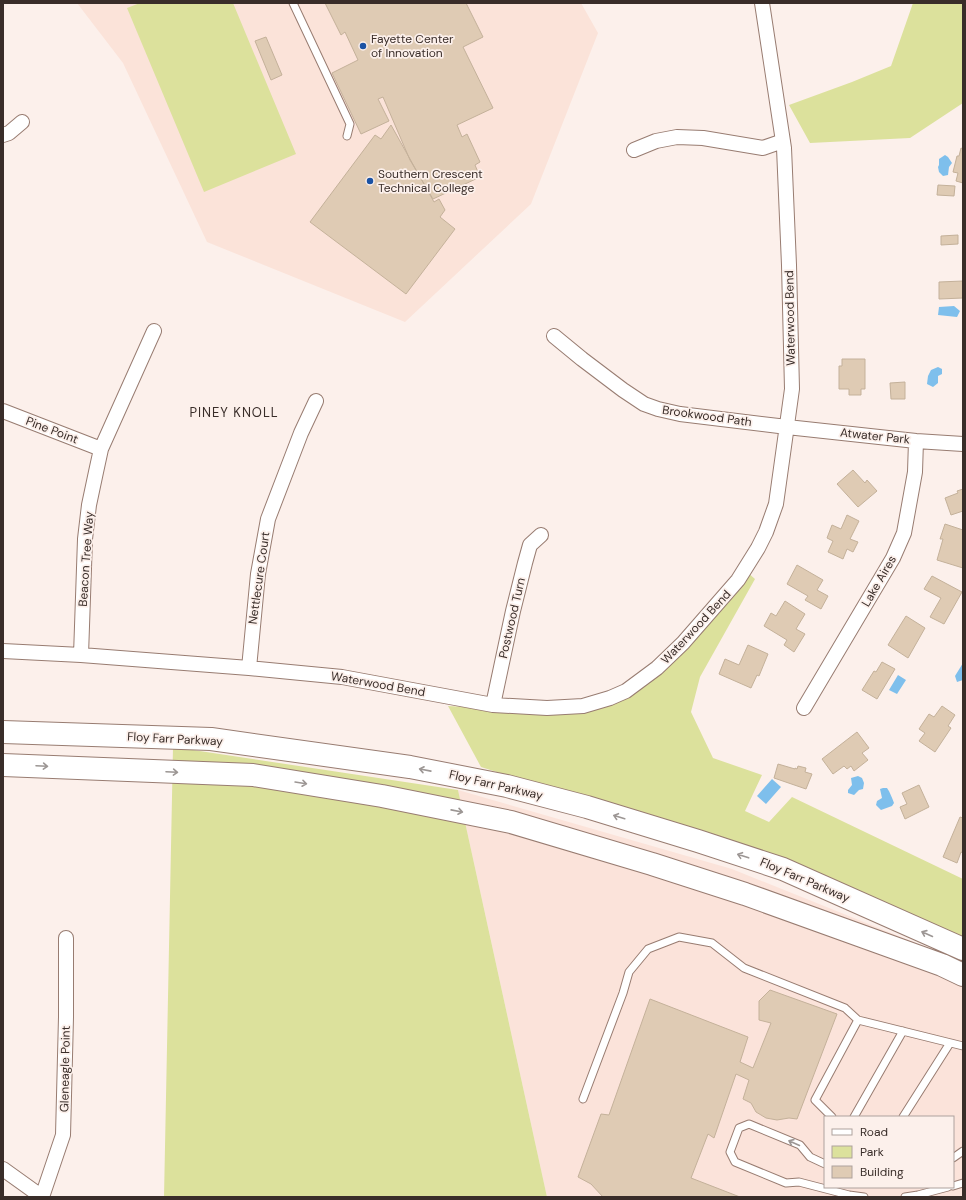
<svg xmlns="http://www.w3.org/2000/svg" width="966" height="1200" viewBox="0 0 966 1200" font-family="'DM Sans',sans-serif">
  <rect width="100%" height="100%" fill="#fcf0eb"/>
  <path fill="#fbe3da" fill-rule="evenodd" d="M 458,790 L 732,869 L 963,962 L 963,1197 L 547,1197 ZM 825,1117 L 953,1117 L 953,1187 L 825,1187 Z"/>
  <path fill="#fbe3d9" d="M 77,3 L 581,3 L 598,33 L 531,204 L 405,322 L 207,242 L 123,63 Z"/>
  <path fill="#dce19c" d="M 140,3 L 233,3 L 296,154 L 204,192 L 127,8 Z
    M 913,3 L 963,3 L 963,103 L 910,138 L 810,143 L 789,105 L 852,82 L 891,66 Z
    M 747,572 L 755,579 L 700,677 L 691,712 L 713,758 L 762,775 L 745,811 L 769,822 L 792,797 L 963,879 L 963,937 L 574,797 L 481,767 L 448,706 L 557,712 L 612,702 Z
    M 173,747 L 458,790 L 547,1197 L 164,1197 Z"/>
  <path fill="#7ebfec" d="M 945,155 L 948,157 L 952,163 L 949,167 L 948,175 L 943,176 L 939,172 L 938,167 L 939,165 L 939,159 Z
    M 954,306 L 960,311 L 957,317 L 938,315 L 939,307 Z
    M 938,367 L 942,369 L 942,374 L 938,376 L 938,383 L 933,387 L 927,384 L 928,376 L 931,370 Z
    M 963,663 L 963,680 L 957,682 L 955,676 Z
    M 898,675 L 906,680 L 897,694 L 889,690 Z
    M 858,776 L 862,778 L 864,783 L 863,789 L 859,790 L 854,795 L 848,793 L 848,790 L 852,785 L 851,778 Z
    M 772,779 L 781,787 L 766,804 L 757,796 Z
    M 883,788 L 887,788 C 890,792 892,798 894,803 L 892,806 L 881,810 L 876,805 L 877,801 L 882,798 L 880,789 Z"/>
  <path fill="#dfcbb4" stroke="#c4b19a" d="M 325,3 L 466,3 L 483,37 L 463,47 L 493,108 L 457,125 L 462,137 L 467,134 L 480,162 L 475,165 L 480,177 L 433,199 L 410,160 L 383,97 L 378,99 L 389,121 L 361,134 L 332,73 L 358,60 L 345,32 L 341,35 Z
    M 266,37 L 282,75 L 271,80 L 255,41 Z
    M 391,125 L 434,202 L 439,199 L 445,210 L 440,217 L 455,229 L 406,294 L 310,222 L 375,135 L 381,139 Z
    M 961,148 L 963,149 L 963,183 L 956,181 L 958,173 L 953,172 L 957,156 L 959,156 Z
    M 938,185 L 955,186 L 954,196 L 937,195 Z
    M 958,235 L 958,244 L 941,245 L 941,236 Z
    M 963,281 L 963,298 L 939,299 L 939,282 Z
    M 842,359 L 865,359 L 865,389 L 861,389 L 861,395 L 849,395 L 849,389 L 839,389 L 839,366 L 842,366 Z
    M 905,382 L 905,399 L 891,399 L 890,383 Z
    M 853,470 L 865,483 L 867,480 L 877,491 L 858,507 L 837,484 Z
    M 963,489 L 963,511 L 951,515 L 945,498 L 958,493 L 957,491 Z
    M 847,515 L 859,521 L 850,539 L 858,542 L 853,552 L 847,549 L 843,559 L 828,552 L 833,541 L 827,538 L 832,525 L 841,529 Z
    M 945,524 L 963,530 L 963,568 L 937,560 L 943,539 L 940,539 Z
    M 797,565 L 823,580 L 817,590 L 828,596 L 821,609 L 805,600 L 808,596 L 787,584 Z
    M 932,576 L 962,592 L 944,624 L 930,617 L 941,598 L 924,589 Z
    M 785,601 L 805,614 L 796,629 L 805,634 L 794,652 L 784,645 L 787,640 L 764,626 L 771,613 L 776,616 Z
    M 906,616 L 925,628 L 908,658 L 888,645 Z
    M 748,645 L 768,654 L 759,676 L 757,675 L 751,688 L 719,674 L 725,659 L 739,665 Z
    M 882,662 L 895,669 L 877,699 L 862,690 L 874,671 L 876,672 Z
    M 942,706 L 955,715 L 948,726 L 951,728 L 935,752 L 919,741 L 925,733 L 919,729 L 929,714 L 934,717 Z
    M 857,732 L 869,748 L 862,753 L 868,760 L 854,771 L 851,766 L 847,769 L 844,766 L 833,774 L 822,759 Z
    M 778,764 L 795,769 L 795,768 L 797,769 L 798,766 L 806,768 L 805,772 L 812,774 L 806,789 L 774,778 Z
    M 919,785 L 929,807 L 905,819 L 900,807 L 907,804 L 902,793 Z
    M 960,817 L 963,818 L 963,853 L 961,852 L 957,863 L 943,857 Z
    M 770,990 L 837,1014 L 797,1119 L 789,1118 L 777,1120 L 766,1118 L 756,1112 L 751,1103 L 743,1099 L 749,1080 L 736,1074 L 714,1138 L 708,1134 L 691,1178 L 740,1197 L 603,1197 L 591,1184 L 578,1177 L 601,1114 L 609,1115 L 650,999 L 748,1037 L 740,1062 L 753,1068 L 771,1023 L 759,1020 L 759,1001 Z"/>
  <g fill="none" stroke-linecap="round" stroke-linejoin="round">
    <defs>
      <path id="service" d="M 293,3 L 350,124 L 347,136
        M 583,1099 L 623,993 L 629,972 L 648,949 L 679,937 L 712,943 L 744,968 L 845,1008 L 858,1020 L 963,1046
        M 832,1117 L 815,1100 L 858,1020
        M 854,1117 L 903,1031
        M 903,1117 L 950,1043
        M 953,1158 L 963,1151
        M 825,1164 L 810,1157 L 800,1145 L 749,1124 L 739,1128 L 730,1152 L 735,1162 L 786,1183 L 799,1182 L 849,1195 L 864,1197
        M 953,1186 L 963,1183
        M 905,1197 L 918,1195 L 948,1187"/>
      <path id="minor" d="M 3,135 L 9,133 L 22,122
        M 634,150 L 656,141 L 677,137 L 703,138 L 763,148 L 783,141
        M 554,336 L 582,359 L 623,390 L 644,404 L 658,409 L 680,414 L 787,427 L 916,441 L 963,444
        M 3,411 L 101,449
        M 3,651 L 81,655 L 249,668 L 342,677 L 493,705 L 547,708 L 583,706 L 610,698 L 626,691 L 657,668 L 683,643 L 738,580 L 758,548 L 766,532 L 776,504 L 792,389 L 789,265 L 784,148 L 762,3
        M 81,655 L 85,539 L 89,505 L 96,472 L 101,449 L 154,331
        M 249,668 L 258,574 L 268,519 L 301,433 L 316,401
        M 493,705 L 513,611 L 525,563 L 530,545 L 541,535
        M 804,708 L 893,558 L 904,533 L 915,472 L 916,441
        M 3,1169 L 42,1197
        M 42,1197 L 63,1135 L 66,1017 L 66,938"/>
      <path id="primary" d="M 3,732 L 211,739 L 410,767 L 507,786 L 587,807 L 698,841 L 783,869 L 963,949
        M 3,765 L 253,775 L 382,796 L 511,822 L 652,864 L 745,894 L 942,965 L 963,975"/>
    </defs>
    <use href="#service" stroke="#987c71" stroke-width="9"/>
    <use href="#minor" stroke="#987c71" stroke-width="16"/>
    <use href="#primary" stroke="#987c71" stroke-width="24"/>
    <use href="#service" stroke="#fff" stroke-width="7"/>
    <use href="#minor" stroke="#fff" stroke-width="14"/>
    <use href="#primary" stroke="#fff" stroke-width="22"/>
  </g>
  <defs><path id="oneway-shaft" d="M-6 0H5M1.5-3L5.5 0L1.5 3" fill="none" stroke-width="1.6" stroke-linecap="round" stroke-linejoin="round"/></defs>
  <g stroke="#9c9694">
    <use href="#oneway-shaft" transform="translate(42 766) rotate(3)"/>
    <use href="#oneway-shaft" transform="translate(425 770) rotate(-169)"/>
    <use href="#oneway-shaft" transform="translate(172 772) rotate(3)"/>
    <use href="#oneway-shaft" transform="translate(301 783) rotate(9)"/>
    <use href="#oneway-shaft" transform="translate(457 811) rotate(11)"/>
    <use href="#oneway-shaft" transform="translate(619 817) rotate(-163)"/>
    <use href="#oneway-shaft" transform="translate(743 856) rotate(-162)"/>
    <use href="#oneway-shaft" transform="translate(927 934) rotate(-156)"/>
    <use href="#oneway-shaft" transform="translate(794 1143) rotate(-156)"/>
  </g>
  <g fill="#1a52a4" stroke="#fcf0eb" stroke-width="1.5">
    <circle cx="363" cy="46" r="4"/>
    <circle cx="370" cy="181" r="4"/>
  </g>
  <g text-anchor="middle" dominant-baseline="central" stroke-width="3.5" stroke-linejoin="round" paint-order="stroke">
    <g font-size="12" fill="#392d29" stroke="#fcf0eb" text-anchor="start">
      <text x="371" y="39">Fayette Center<tspan x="371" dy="14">of Innovation</tspan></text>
      <text x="378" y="174">Southern Crescent<tspan x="378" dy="14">Technical College</tspan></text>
    </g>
    <g font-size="12" fill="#392d29" stroke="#fcf0eb">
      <text transform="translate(790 318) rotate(-91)">Waterwood Bend</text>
      <text transform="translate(707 416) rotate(8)">Brookwood Path</text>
      <text transform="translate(52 430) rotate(21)">Pine Point</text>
      <text transform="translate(875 436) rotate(6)">Atwater Park</text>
      <text transform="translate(86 559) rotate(-86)">Beacon Tree Way</text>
      <text transform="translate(259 578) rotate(-82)">Nettlecure Court</text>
      <text transform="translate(879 581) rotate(-60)">Lake Aires</text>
      <text transform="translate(512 618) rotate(-77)">Postwood Turn</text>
      <text transform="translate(696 627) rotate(-47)">Waterwood Bend</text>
      <text transform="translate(378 684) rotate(10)">Waterwood Bend</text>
      <text transform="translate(175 739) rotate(3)">Floy Farr Parkway</text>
      <text transform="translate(496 785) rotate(13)">Floy Farr Parkway</text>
      <text transform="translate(805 880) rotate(23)">Floy Farr Parkway</text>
      <text transform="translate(65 1069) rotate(-89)">Gleneagle Point</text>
    </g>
    <g font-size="13" letter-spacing="1" fill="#392d29" stroke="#fcf0eb">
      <text x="234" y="412">PINEY KNOLL</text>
    </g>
  </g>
  <rect width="966" height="1200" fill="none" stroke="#392d29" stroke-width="8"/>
  <rect x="824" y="1116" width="130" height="72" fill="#fcf0eb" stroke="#aea29d"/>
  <rect x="832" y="1129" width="20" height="6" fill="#ffffff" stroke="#aea29d"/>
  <text x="860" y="1136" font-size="12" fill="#392d29">Road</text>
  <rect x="832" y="1146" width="20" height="12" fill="#dce19c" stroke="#aea29d"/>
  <text x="860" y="1156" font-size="12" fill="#392d29">Park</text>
  <rect x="832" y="1166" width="20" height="12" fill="#dfcbb4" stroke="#aea29d"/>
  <text x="860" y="1176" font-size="12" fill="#392d29">Building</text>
</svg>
